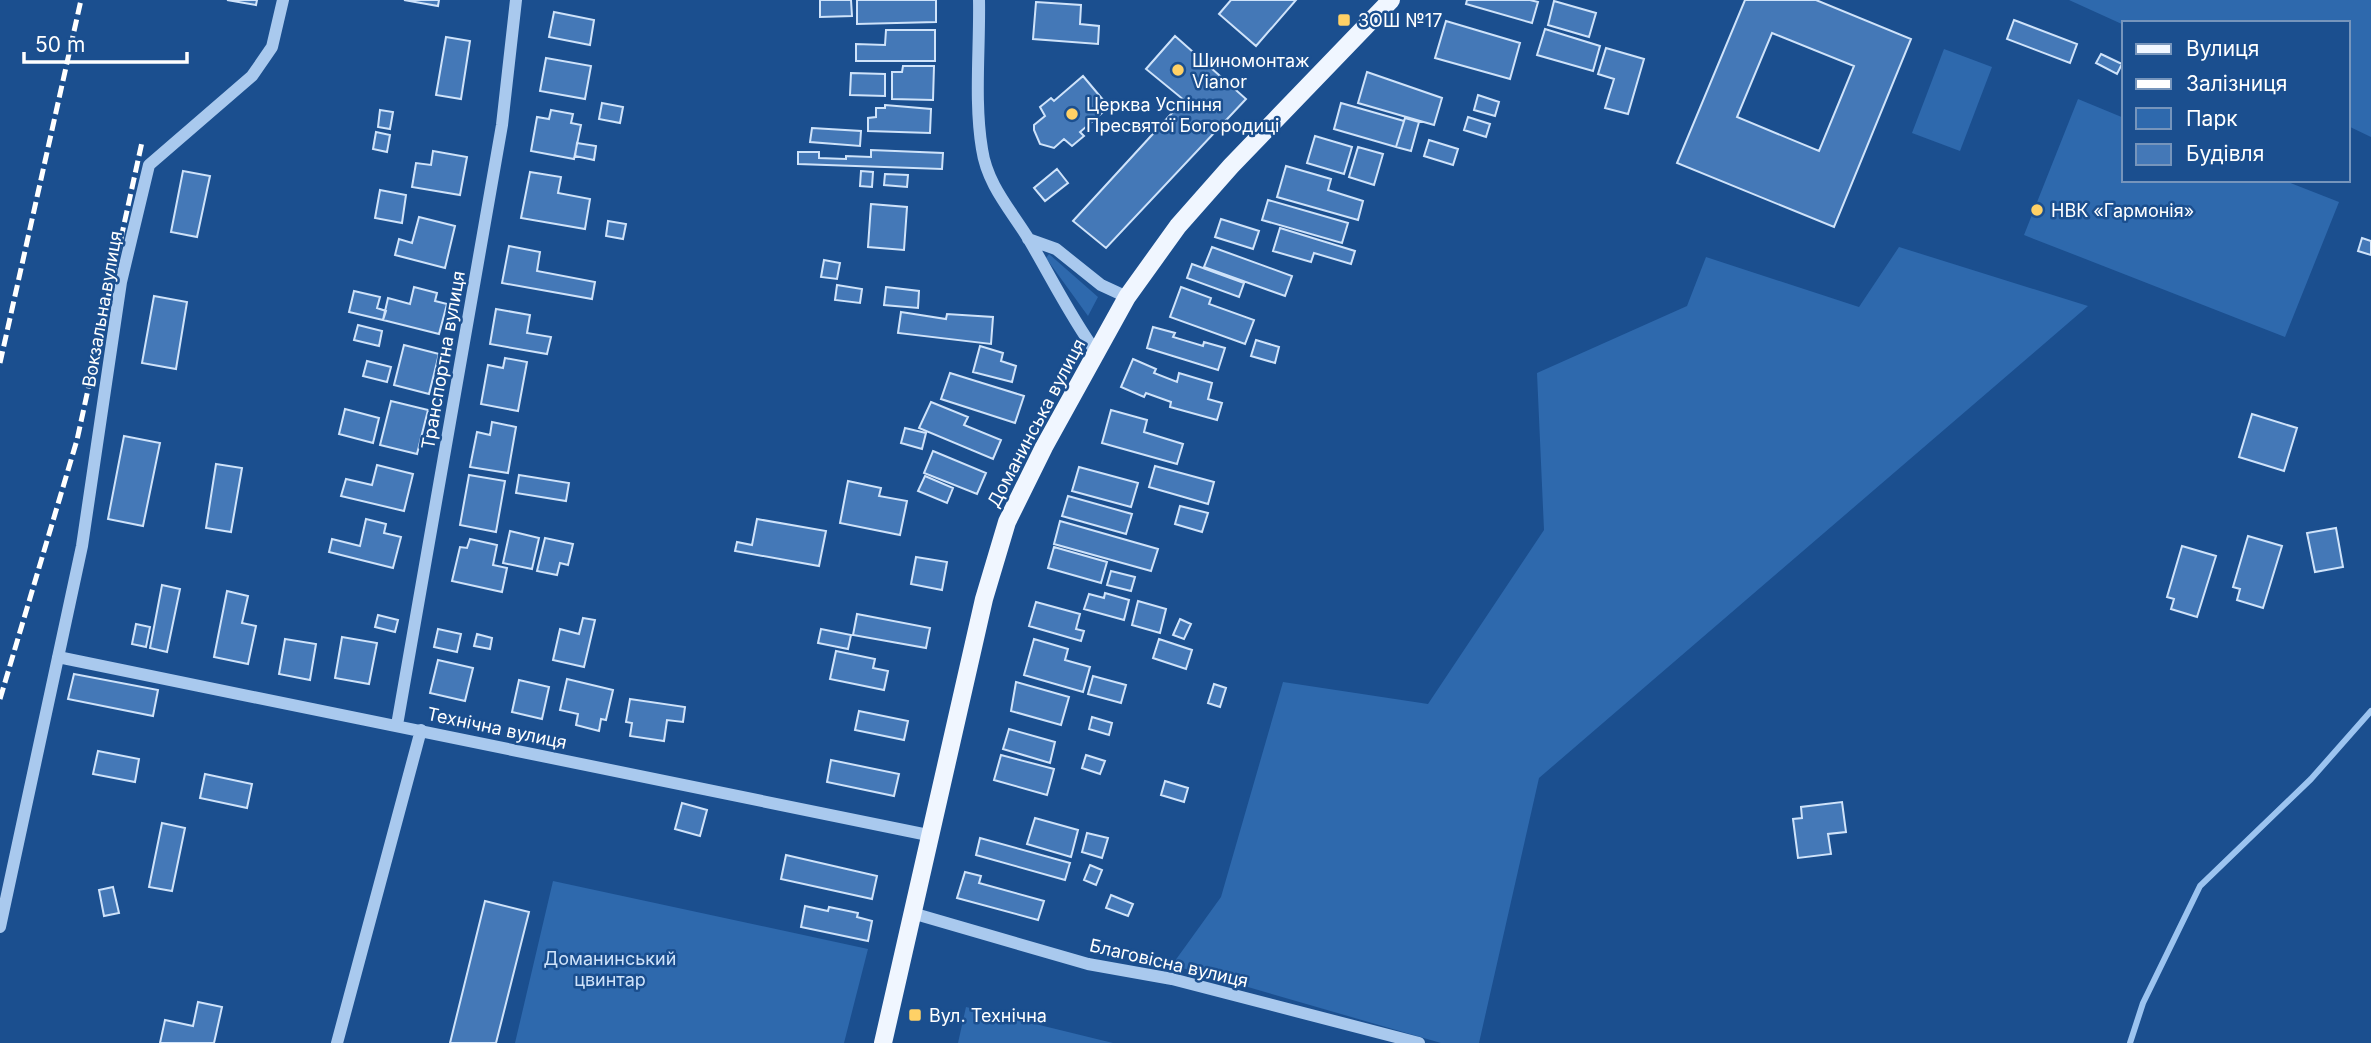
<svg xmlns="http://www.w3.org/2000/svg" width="2371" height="1043" viewBox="0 0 2371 1043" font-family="Inter,sans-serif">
  <rect width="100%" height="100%" fill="#1b4f8f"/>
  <path fill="#2e69ad" d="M 2069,0 L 2371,0 L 2371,137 L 2348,126 L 2348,23 L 2124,25 Z
    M 1944,49 L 1992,67 L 1960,151 L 1912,133 Z
    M 2078,99 L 2124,118 L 2124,180 L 2283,180 L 2339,202 L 2285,337 L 2024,235 Z
    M 1899,247 L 2088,306 L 1539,778 L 1479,1043 L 1441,1043 L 1172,965 L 1221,897 L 1283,682 L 1428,704 L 1544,530 L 1537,373 L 1687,306 L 1706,257 L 1859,307 Z
    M 1049,254 L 1098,297 L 1088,316 L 1046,258 Z
    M 553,881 L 868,949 L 844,1043 L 515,1043 Z
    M 966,1007 L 1113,1043 L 958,1043 Z"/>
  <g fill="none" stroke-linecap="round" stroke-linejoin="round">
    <path stroke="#9cc4f0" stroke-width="6" d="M 2130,1043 L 2143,1003 L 2200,886 L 2311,779 L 2371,711"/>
  </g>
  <path fill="#4478b7" stroke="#cfe3fa" stroke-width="2" fill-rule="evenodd" d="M 227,0 L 257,0 L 256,5 Z
    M 404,0 L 439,0 L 438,6 Z
    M 820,0 L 851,0 L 852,16 L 820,17 Z
    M 857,0 L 936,0 L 936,22 L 857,24 Z
    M 1231,0 L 1296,0 L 1256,46 L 1219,14 Z
    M 1467,0 L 1530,0 L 1538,2 L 1532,23 L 1466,4 Z
    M 1745,0 L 1816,0 L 1911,39 L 1834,227 L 1677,163 ZM 1772,33 L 1854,66 L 1819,151 L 1737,117 Z
    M 1554,1 L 1596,13 L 1589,37 L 1548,25 Z
    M 1036,2 L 1081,5 L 1080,24 L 1099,26 L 1098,44 L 1033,39 Z
    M 554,12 L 594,20 L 590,45 L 549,37 Z
    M 2014,20 L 2077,44 L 2070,63 L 2007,39 Z
    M 1446,21 L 1520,43 L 1510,79 L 1435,58 Z
    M 1545,29 L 1600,46 L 1593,71 L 1537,55 Z
    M 886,30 L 935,30 L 935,61 L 856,61 L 856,44 L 885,45 Z
    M 1175,36 L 1246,99 L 1106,248 L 1073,221 L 1184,100 L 1146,69 Z
    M 446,37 L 470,41 L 461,99 L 436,95 Z
    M 1606,48 L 1644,59 L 1628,114 L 1605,108 L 1614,79 L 1598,74 Z
    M 2101,54 L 2122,64 L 2117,74 L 2096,63 Z
    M 546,58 L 591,66 L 585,99 L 540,91 Z
    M 903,66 L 934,66 L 933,100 L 892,99 L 892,72 L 902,72 Z
    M 1367,72 L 1442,98 L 1434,125 L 1358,103 Z
    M 851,73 L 885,74 L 885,96 L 850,95 Z
    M 1083,76 L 1109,107 L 1080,132 L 1084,136 L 1072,146 L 1064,139 L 1054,148 L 1040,144 L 1034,130 L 1034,125 L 1045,116 L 1040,107 L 1051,98 L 1054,101 Z
    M 1478,95 L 1499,102 L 1495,116 L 1474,110 Z
    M 602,103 L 623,107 L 620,123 L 599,119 Z
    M 1341,103 L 1404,121 L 1396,147 L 1334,129 Z
    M 885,105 L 931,109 L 930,133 L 868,131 L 868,118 L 876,117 L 876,108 L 885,108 Z
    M 380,110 L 393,112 L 390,129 L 378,127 Z
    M 551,110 L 573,114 L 571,123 L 581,125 L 574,159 L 531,151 L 537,117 L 549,119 Z
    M 1468,117 L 1490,124 L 1486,137 L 1464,130 Z
    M 1405,118 L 1419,122 L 1411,151 L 1396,147 Z
    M 812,128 L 861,131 L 860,146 L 810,142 Z
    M 376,132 L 390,135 L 387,152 L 373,149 Z
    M 1315,136 L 1352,147 L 1344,174 L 1307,163 Z
    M 1429,140 L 1458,149 L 1453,165 L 1424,156 Z
    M 577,143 L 596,146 L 594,160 L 575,156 Z
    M 1358,147 L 1383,154 L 1374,185 L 1349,177 Z
    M 871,150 L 943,153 L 942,169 L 798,164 L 798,152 L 819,152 L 819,158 L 846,159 L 846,156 L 871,157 Z
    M 433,151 L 467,157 L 460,195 L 412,187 L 416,163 L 431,165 Z
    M 1286,166 L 1331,179 L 1328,190 L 1363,201 L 1358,220 L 1277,197 Z
    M 1057,169 L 1068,183 L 1045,201 L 1034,188 Z
    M 183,171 L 210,176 L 197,237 L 171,232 Z
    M 861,171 L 873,172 L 872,187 L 860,186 Z
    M 530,172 L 561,177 L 558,193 L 590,199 L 585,229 L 521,218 Z
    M 885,174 L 908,175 L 907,187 L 884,185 Z
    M 380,190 L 406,195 L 402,223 L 375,218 Z
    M 1268,200 L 1348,223 L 1342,243 L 1262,220 Z
    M 871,204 L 907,207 L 904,250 L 868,247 Z
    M 419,217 L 455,226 L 445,268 L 395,255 L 399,239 L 412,243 Z
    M 1221,219 L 1259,231 L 1253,249 L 1215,237 Z
    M 608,221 L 626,224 L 623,239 L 606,236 Z
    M 1280,228 L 1355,251 L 1351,264 L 1314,253 L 1311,262 L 1273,251 Z
    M 2362,238 L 2371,241 L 2371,255 L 2358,251 Z
    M 509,246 L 540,252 L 537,271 L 595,282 L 592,299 L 502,283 Z
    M 1212,247 L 1292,276 L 1285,296 L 1204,267 Z
    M 824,260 L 840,263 L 837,279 L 821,277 Z
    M 1192,264 L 1244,283 L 1239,297 L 1187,278 Z
    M 837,285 L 862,289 L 860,303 L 835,300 Z
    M 414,287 L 437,293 L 435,301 L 447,304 L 439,334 L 383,320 L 388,298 L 410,304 Z
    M 886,287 L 919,291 L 918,308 L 884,305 Z
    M 1181,287 L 1211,298 L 1209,304 L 1254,320 L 1245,344 L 1170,317 Z
    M 354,291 L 380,297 L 377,308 L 386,311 L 383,320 L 349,312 Z
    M 154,296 L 187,302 L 176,369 L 142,363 Z
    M 496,309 L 530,315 L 527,333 L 551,337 L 547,354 L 490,344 Z
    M 901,312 L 946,319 L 947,314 L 993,317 L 991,344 L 898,333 Z
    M 358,325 L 382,331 L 379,346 L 354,340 Z
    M 1153,327 L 1175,333 L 1173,337 L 1203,346 L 1204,342 L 1225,348 L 1218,370 L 1147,348 Z
    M 1256,340 L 1279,347 L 1275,363 L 1251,356 Z
    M 404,345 L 439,354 L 429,394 L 394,385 Z
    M 980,346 L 1003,353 L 1001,361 L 1016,366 L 1012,382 L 973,372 Z
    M 505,358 L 527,362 L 518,411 L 481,404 L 488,365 L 503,368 Z
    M 1133,359 L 1156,369 L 1154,373 L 1177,382 L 1179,373 L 1212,383 L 1208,399 L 1222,403 L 1217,420 L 1170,407 L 1171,402 L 1146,393 L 1144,397 L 1121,387 Z
    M 367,361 L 391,367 L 387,382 L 363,376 Z
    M 950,373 L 1024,396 L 1015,423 L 941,399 Z
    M 391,401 L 428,410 L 417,454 L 380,445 Z
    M 931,402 L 968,417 L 964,425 L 1001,440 L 993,459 L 919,428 Z
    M 345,409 L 379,418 L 373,443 L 339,434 Z
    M 1111,410 L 1147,420 L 1144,432 L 1183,444 L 1177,464 L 1102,443 Z
    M 2252,414 L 2297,428 L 2284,471 L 2239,457 Z
    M 492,422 L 516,427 L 508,473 L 470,467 L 477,432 L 490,435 Z
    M 905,428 L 926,433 L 922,449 L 901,443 Z
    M 124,436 L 160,443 L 143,526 L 108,519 Z
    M 933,451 L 986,473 L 977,494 L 924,473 Z
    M 216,464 L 242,468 L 231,532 L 206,528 Z
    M 377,465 L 413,474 L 404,511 L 341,496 L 346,479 L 372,485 Z
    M 1155,466 L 1214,482 L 1208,504 L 1149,487 Z
    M 1079,467 L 1138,483 L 1131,507 L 1072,491 Z
    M 469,475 L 505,481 L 496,532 L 460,525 Z
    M 519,475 L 569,483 L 566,501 L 516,493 Z
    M 925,476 L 953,488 L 947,503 L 918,491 Z
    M 848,481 L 881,488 L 879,496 L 907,501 L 900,535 L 840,523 Z
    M 1068,496 L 1132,514 L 1126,534 L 1062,516 Z
    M 1180,506 L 1208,513 L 1202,532 L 1175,524 Z
    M 366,519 L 386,524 L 384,533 L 401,537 L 393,568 L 329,552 L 332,539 L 360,546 Z
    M 757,519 L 826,531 L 819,566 L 735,551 L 737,542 L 752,545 Z
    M 1060,521 L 1158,549 L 1151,571 L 1054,544 Z
    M 2336,528 L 2343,567 L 2315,572 L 2307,533 Z
    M 510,531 L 539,538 L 532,569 L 503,563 Z
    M 2248,536 L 2282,546 L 2263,608 L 2237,600 L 2240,589 L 2233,587 Z
    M 545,538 L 573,544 L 568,565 L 560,563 L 557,575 L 537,571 Z
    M 470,539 L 497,545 L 493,565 L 507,568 L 502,592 L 452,581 L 460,547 L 467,548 Z
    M 2182,546 L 2216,556 L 2197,617 L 2171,609 L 2174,599 L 2167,597 Z
    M 1054,547 L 1107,562 L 1101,583 L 1048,568 Z
    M 916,557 L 947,562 L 942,590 L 911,584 Z
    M 1111,571 L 1135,577 L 1131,591 L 1107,585 Z
    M 162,585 L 180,589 L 167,652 L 150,648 Z
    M 227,591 L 248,596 L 242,623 L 256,626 L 248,664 L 214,657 Z
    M 1105,593 L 1129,600 L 1124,620 L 1084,609 L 1089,594 L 1104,598 Z
    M 1138,601 L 1166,609 L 1160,633 L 1132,625 Z
    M 1036,602 L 1080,614 L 1076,629 L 1084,631 L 1081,641 L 1029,626 Z
    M 857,614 L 930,628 L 926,648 L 853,635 Z
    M 378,615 L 398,620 L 395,632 L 375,627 Z
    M 583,618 L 595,620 L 584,667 L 553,660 L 560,629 L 579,634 Z
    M 1180,619 L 1191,624 L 1184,639 L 1173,635 Z
    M 136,624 L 150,627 L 146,647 L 132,644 Z
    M 438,629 L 461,634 L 457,652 L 434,647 Z
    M 821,629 L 851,635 L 848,649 L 818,643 Z
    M 477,634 L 492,638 L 490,649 L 474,646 Z
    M 342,637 L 377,643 L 369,684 L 335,678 Z
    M 285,639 L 316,644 L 310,680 L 279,674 Z
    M 1034,639 L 1068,649 L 1065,660 L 1090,667 L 1083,692 L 1024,675 Z
    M 1159,639 L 1192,650 L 1186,669 L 1153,658 Z
    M 836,651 L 875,659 L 873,668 L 888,671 L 884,690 L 830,679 Z
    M 438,660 L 473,668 L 465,701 L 430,693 Z
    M 74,674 L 158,690 L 153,716 L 68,699 Z
    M 1093,676 L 1126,685 L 1121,703 L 1088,694 Z
    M 567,679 L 613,690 L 606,720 L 601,719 L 599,731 L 576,725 L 578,714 L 560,710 Z
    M 519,680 L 549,687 L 542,719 L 512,712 Z
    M 1016,682 L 1069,697 L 1061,725 L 1011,711 Z
    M 1214,684 L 1226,688 L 1220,707 L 1208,703 Z
    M 630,699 L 685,707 L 683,722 L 667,720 L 664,741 L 630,736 L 632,723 L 626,722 Z
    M 859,711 L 908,721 L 904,740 L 855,730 Z
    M 1092,717 L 1112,723 L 1109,735 L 1089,729 Z
    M 1009,729 L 1055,742 L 1050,763 L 1003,749 Z
    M 98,751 L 139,759 L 135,782 L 93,774 Z
    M 1001,755 L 1054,769 L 1047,795 L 994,780 Z
    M 1086,755 L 1105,761 L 1100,774 L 1082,768 Z
    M 831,760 L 899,774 L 894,796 L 827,782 Z
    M 205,774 L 252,784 L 247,808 L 200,798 Z
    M 1165,781 L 1188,788 L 1184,802 L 1161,795 Z
    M 1842,802 L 1846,832 L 1828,834 L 1831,854 L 1798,858 L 1793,819 L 1802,818 L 1801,807 Z
    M 682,803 L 707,810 L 700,836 L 675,829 Z
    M 1035,818 L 1078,830 L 1071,857 L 1027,844 Z
    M 162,823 L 185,828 L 172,891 L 149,887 Z
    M 1087,833 L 1108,838 L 1102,858 L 1082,852 Z
    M 980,838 L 1070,863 L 1065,880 L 976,855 Z
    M 786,855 L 877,876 L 872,899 L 781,879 Z
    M 1090,865 L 1102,870 L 1096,885 L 1084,880 Z
    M 965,872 L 981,876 L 979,883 L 1044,901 L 1038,920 L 957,898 Z
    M 113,887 L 119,913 L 104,916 L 99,890 Z
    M 1111,895 L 1133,904 L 1128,916 L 1106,908 Z
    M 485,901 L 529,912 L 496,1043 L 450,1043 Z
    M 805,906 L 828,911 L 829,907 L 858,913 L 857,917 L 872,921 L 868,941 L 801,927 Z
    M 198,1002 L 222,1007 L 214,1043 L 160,1043 L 165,1020 L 193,1026 Z"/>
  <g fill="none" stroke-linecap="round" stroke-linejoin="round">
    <path stroke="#a9c9ee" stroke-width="12" d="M 979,0 C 980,48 974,101 982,149 C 987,184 1010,209 1028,238 C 1051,277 1070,316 1096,352
      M 1028,239 L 1056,249 L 1101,285 L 1127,297
      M 58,657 L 928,835
      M 397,725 L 502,125 L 516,0
      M 912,913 L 1088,964 L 1172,979 L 1419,1043
      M 0,927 L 82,546 L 121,282 L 149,165 L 252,76 L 272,47 L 283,0
      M 337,1043 L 421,730"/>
    <path stroke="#f0f6ff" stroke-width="18" d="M 883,1043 L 984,599 L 1007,522 L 1044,447 L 1127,297 L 1178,226 L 1231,166 L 1391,0"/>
    <path stroke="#fff" stroke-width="5" stroke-dasharray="12 5" stroke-linecap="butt" d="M 0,363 L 81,0
      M 0,699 L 77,440 L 142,142"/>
  </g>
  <g fill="#ffd166" stroke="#1b4f8f" stroke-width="2.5">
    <rect x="1337" y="13" width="14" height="14" rx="3.5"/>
    <circle cx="1178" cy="70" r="7"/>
    <circle cx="1072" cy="114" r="7"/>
    <circle cx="2037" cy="210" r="7"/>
    <rect x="908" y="1008" width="14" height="14" rx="3.5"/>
  </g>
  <g text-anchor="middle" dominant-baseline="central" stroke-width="5" stroke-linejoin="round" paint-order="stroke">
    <g font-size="18" fill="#fff" stroke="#1b4f8f" text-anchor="start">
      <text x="1358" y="20">ЗОШ №17</text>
      <text x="1192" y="60">Шиномонтаж<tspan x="1192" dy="21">Vianor</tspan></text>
      <text x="1086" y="104">Церква Успіння<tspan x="1086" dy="21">Пресвятої Богородиці</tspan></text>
      <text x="2051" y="210">НВК «Гармонія»</text>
      <text x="929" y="1015">Вул. Технічна</text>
    </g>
    <g font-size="18" fill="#fff" stroke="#1b4f8f">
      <text transform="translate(102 309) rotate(-80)">Вокзальна вулиця</text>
      <text transform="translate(443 360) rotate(-80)">Транспортна вулиця</text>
      <text transform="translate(1036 423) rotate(-62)">Доманинська вулиця</text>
      <text transform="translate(497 728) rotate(12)">Технічна вулиця</text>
      <text transform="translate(1169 963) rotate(13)">Благовісна вулиця</text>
    </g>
    <g font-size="18" fill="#cfe3fa" stroke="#1b4f8f">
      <text x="610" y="958">Доманинський<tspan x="610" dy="21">цвинтар</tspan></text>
    </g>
  </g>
  <rect x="2122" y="21" width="228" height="161" fill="#1b4f8f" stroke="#7695bc" stroke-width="2"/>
  <rect x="2136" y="44" width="35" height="10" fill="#f0f6ff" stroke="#7695bc" stroke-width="2"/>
  <text x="2186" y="56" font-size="21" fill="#ffffff">Вулиця</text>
  <rect x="2136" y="79" width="35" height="10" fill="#ffffff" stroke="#7695bc" stroke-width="2"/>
  <text x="2186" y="91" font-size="21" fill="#ffffff">Залізниця</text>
  <rect x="2136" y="108" width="35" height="21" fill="#2e69ad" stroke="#7695bc" stroke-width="2"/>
  <text x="2186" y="126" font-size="21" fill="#ffffff">Парк</text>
  <rect x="2136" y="144" width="35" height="21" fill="#4478b7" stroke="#7695bc" stroke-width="2"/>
  <text x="2186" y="161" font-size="21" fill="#ffffff">Будівля</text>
  <path d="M24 52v10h163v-10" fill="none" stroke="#ffffff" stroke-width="3.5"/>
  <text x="35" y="52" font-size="21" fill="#ffffff" stroke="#1b4f8f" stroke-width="5" paint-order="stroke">50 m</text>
</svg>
